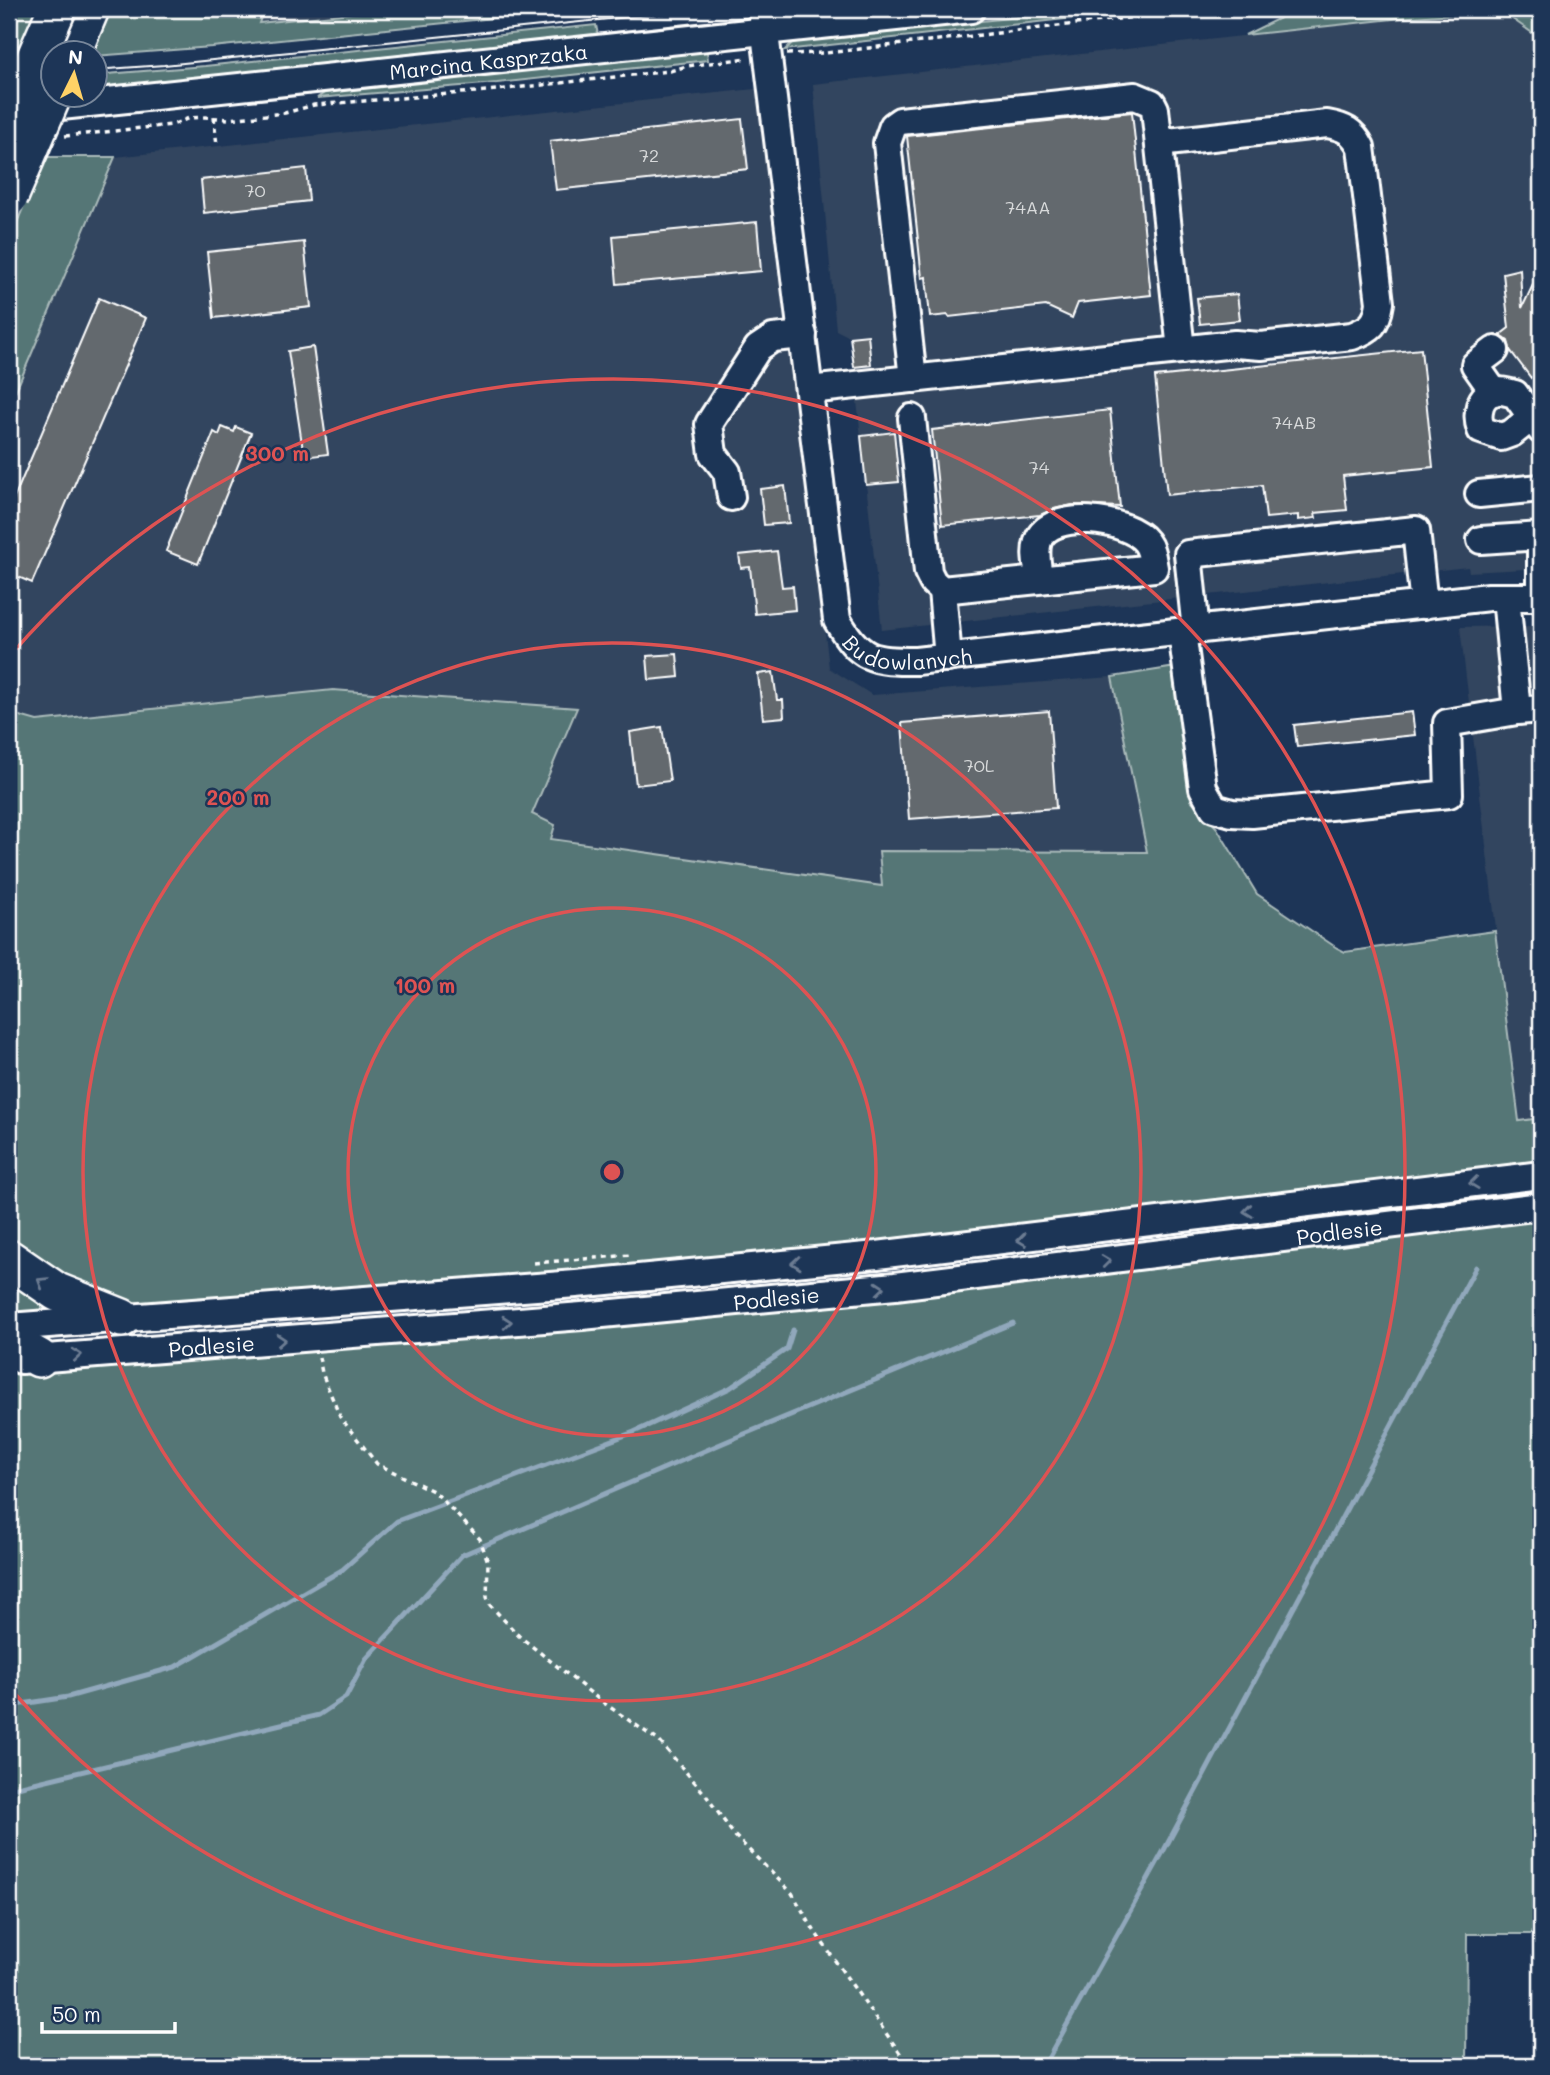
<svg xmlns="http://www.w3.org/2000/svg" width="1550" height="2075" viewBox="0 0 1550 2075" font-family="Mali,sans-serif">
  <rect width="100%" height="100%" fill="#1d3557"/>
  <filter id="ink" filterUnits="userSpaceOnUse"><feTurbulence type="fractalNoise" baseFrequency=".0143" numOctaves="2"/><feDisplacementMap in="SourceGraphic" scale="14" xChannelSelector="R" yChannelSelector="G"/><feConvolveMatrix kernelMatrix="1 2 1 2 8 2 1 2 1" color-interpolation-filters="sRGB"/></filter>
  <g filter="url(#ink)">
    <path fill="#32455e" d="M 264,9 L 388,9 L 259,23 Z
      M 1501,11 L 1541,39 L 1541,568 L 1469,572 L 1468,567 L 882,630 L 850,337 L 836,330 L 813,84 L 1411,17 Z
      M 764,88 L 829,668 L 872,695 L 1112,677 L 1147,852 L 880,851 L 883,886 L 550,839 L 531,815 L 576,708 L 37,721 L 9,713 L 9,407 L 115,157 Z
      M 1541,626 L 1541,1118 L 1519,1122 L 1460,627 Z"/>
    <path fill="#547676" stroke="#aababa" stroke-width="2" d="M 9,9 L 41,9 L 24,49 L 9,40 Z
      M 112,9 L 264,9 L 259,23 L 388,9 L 582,9 L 212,47 L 95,56 L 93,52 Z
      M 1094,9 L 1156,9 L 785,50 L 792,43 L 802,40 Z
      M 1298,9 L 1541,9 L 1541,39 L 1501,11 L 1411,17 L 1245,35 Z
      M 596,25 L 598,35 L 95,90 L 95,75 L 205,66 Z
      M 701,51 L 707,51 L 708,60 L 497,83 L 317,98 L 326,92 Z
      M 44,157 L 115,157 L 9,407 L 9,242 Z
      M 1176,667 L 1191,800 L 1217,828 L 1257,894 L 1337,948 L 1345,952 L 1495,931 L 1519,1121 L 1541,1118 L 1541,1163 L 899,1242 L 145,1309 L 114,1305 L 9,1247 L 9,713 L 37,721 L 333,690 L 577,708 L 532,814 L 555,825 L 551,839 L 882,886 L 879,851 L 1147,852 L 1112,677 Z
      M 1541,1217 L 1541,1895 L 1536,1896 L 1536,1934 L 1467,1934 L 1466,2066 L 9,2066 L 9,1371 L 293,1349 Z
      M 13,1272 L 80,1310 L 9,1316 Z"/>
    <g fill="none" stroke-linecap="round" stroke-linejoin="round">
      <path stroke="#91a8bc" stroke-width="5" d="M 9,1706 L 68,1697 L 175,1667 L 342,1570 L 397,1521 L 634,1432 L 730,1388 L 787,1349 L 793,1330
        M 9,1789 L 319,1715 L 346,1697 L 366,1659 L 462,1555 L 730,1440 L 1013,1323
        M 1044,2066 L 1163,1852 L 1476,1267"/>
    </g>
    <path fill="#63696e" stroke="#fff" stroke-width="2" d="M 1132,112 L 1151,295 L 1078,303 L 1072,318 L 1046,306 L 949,317 L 948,315 L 930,317 L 926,277 L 922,278 L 907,136 Z
      M 742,119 L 748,169 L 556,190 L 550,141 Z
      M 306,168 L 309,201 L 204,213 L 201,180 Z
      M 757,222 L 761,271 L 617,284 L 613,236 Z
      M 304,242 L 311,307 L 214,318 L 207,252 Z
      M 1541,268 L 1541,369 L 1531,378 L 1510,350 L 1508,341 L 1500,335 L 1509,328 L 1503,273 L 1520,269 L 1522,308 Z
      M 1237,294 L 1240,320 L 1200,324 L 1197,298 Z
      M 99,298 L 146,318 L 32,583 L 9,573 L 9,510 Z
      M 868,335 L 871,365 L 854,367 L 850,337 Z
      M 313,347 L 328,454 L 304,457 L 288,351 Z
      M 1421,349 L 1433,467 L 1343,476 L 1347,510 L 1315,513 L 1316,518 L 1298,520 L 1298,515 L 1266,518 L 1262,485 L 1167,495 L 1155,377 Z
      M 1110,410 L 1120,507 L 1072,505 L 1054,509 L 1040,515 L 942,525 L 932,430 Z
      M 222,427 L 234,432 L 236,427 L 251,433 L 198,564 L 166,551 L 214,432 L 219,435 Z
      M 894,432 L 899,482 L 866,485 L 861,436 Z
      M 785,486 L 789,523 L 764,525 L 760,489 Z
      M 777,551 L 782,587 L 793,586 L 795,610 L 755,614 L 750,567 L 741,568 L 739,555 Z
      M 677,654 L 679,677 L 649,680 L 647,656 Z
      M 773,672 L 777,700 L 783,700 L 784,717 L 763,719 L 758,674 Z
      M 1049,711 L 1056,808 L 909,819 L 902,723 Z
      M 1412,712 L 1415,735 L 1297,747 L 1294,725 Z
      M 662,727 L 670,781 L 636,785 L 630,732 Z"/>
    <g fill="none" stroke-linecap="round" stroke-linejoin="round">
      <defs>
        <g id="minor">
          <path id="s1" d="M 762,9 L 837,620 C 860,660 873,661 916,661 L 1489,597 L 1541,597"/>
          <path id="s2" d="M 33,109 L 971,9"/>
          <path d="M 913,379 L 887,143 L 893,126 L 900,121 L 1135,96 L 1152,103 L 1155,109 L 1181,350"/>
          <path d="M 809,390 L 1235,344 L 1261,346 L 1352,336 C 1371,329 1377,324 1380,303 L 1361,147 C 1353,131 1344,127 1327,124 L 1159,143"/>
          <path d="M 1494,392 L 1475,365 L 1495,350"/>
          <path d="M 1532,417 L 1512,433 L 1501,437 L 1481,430 C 1476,416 1478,393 1497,391 C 1502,390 1510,393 1515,394 L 1541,430"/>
          <path d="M 912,418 L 928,572 L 933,582 L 942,590 L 1154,568 C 1152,559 1152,550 1146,542 C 1128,518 1050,508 1038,541 C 1034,553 1038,567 1039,579"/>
          <path d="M 1479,494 L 1541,488"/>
          <path d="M 731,497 L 727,472 L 713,454 L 709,424 L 758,348 L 773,338 L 803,335"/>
          <path d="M 1481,540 L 1541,536"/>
          <path d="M 942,590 L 948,658"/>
          <path d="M 1506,597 L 1517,711 L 1541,709"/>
          <path d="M 1541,597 L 1541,542"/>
          <path d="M 1196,631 L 1188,554 L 1416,530 L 1424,605"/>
          <path d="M 1182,632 L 1203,788 L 1214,808 L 1232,813 L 1252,814 L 1449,794 L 1447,723 L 1517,711"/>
          <path d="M 9,1327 L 576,1284 L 877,1255 L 1541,1175"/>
          <path id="s3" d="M 21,1360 L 582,1316 L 895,1286 L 1541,1206"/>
        </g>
        <path id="highway" d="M 72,52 L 90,9
          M 9,1259 L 57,1292 L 122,1318
          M 9,1341 L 39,1358"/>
      </defs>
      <use href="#minor" stroke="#fff" stroke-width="32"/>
      <use href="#highway" stroke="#fff" stroke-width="42"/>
      <path stroke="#fff" stroke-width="3.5" stroke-dasharray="5 5" stroke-linecap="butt" d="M 787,54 L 826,53 L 1205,9
        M 214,117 L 217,146
        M 65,136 L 172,125 L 189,118 L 205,117 L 229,119 L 285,113 L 314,105 L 487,91 L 670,71 L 687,66 L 748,58
        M 534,1263 L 631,1255
        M 319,1357 L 322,1373 L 340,1417 L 377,1464 L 435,1492 L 480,1539 L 488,1562 L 487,1597 L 490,1605 L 519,1636 L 601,1701 L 659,1741 L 705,1794 L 734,1835 L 792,1893 L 815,1932 L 909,2066"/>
      <use href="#minor" stroke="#1d3557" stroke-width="26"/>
      <use href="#highway" stroke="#1d3557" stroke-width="37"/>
      <path stroke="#fff" stroke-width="2" d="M 9,46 L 28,55 L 52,61
        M 9,67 L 42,64
        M 94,70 L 164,65 L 706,9
        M 26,75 L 52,73"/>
      <defs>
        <path id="highway-bridge" d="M 9,119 L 57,9
          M 9,197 L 53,94"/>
      </defs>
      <use href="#highway-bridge" stroke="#fff" stroke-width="42" stroke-linecap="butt"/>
      <use href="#highway-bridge" stroke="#1d3557" stroke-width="37"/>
    </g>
    <defs><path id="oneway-chevron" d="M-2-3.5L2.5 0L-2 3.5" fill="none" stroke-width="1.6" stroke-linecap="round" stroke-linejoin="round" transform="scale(1.75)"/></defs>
    <g stroke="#6c7c92">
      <use href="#oneway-chevron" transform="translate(1474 1183) rotate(173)"/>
      <use href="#oneway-chevron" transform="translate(1248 1211) rotate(173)"/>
      <use href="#oneway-chevron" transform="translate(1022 1240) rotate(173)"/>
      <use href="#oneway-chevron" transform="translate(1106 1261) rotate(-7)"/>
      <use href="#oneway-chevron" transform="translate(796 1263) rotate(175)"/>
      <use href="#oneway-chevron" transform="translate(42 1282) rotate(-148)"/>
      <use href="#oneway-chevron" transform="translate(880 1288) rotate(-5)"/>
      <use href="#oneway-chevron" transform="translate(507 1322) rotate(-5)"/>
      <use href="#oneway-chevron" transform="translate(281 1340) rotate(-4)"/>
      <use href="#oneway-chevron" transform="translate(77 1355) rotate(-5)"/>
    </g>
  </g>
  <g fill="none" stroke="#de5353" stroke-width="3.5">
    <circle cx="612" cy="1172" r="264"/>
    <circle cx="612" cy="1172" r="529"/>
    <path d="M9 657A793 793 0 1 1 9 1687"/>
  </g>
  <g text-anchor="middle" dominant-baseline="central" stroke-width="5" stroke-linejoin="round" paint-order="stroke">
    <g font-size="18" fill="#d8dadb">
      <text x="649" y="155">72</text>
      <text x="255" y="190">70</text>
      <text x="1028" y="207">74AA</text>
      <text x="1294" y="422">74AB</text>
      <text x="1039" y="467">74</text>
      <text x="979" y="765">70L</text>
    </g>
    <g font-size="21" fill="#fff" stroke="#1d3557">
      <text stroke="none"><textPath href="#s2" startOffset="458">Marcina Kasprzaka</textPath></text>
      <text stroke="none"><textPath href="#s1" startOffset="702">Budowlanych</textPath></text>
      <text stroke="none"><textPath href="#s3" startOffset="1325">Podlesie</textPath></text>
      <text stroke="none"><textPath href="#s3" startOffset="758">Podlesie</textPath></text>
      <text stroke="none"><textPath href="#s3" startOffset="191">Podlesie</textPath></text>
    </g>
  </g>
  <circle cx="612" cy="1172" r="10" fill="#de5353" stroke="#1d3557" stroke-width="3.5"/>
  <g font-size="21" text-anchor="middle" font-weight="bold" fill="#de5353" stroke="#1d3557" stroke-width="5" stroke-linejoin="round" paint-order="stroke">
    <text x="277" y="461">300 m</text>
    <text x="238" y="805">200 m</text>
    <text x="425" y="993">100 m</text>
  </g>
  <rect width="1550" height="2075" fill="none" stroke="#1d3557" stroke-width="35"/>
  <rect x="18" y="18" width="1515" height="2040" fill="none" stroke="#fff" stroke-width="2.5" filter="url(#ink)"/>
  <g transform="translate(74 74) rotate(5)"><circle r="33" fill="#1d3557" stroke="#77869a" stroke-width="2"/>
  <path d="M0-5L12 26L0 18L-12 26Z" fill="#ffd166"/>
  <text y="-10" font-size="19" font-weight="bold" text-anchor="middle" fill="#ffffff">N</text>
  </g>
  <path d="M42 2022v10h133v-10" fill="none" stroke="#ffffff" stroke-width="3.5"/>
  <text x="52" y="2022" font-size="21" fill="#ffffff" stroke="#1d3557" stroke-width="5" paint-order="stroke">50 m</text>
</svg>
